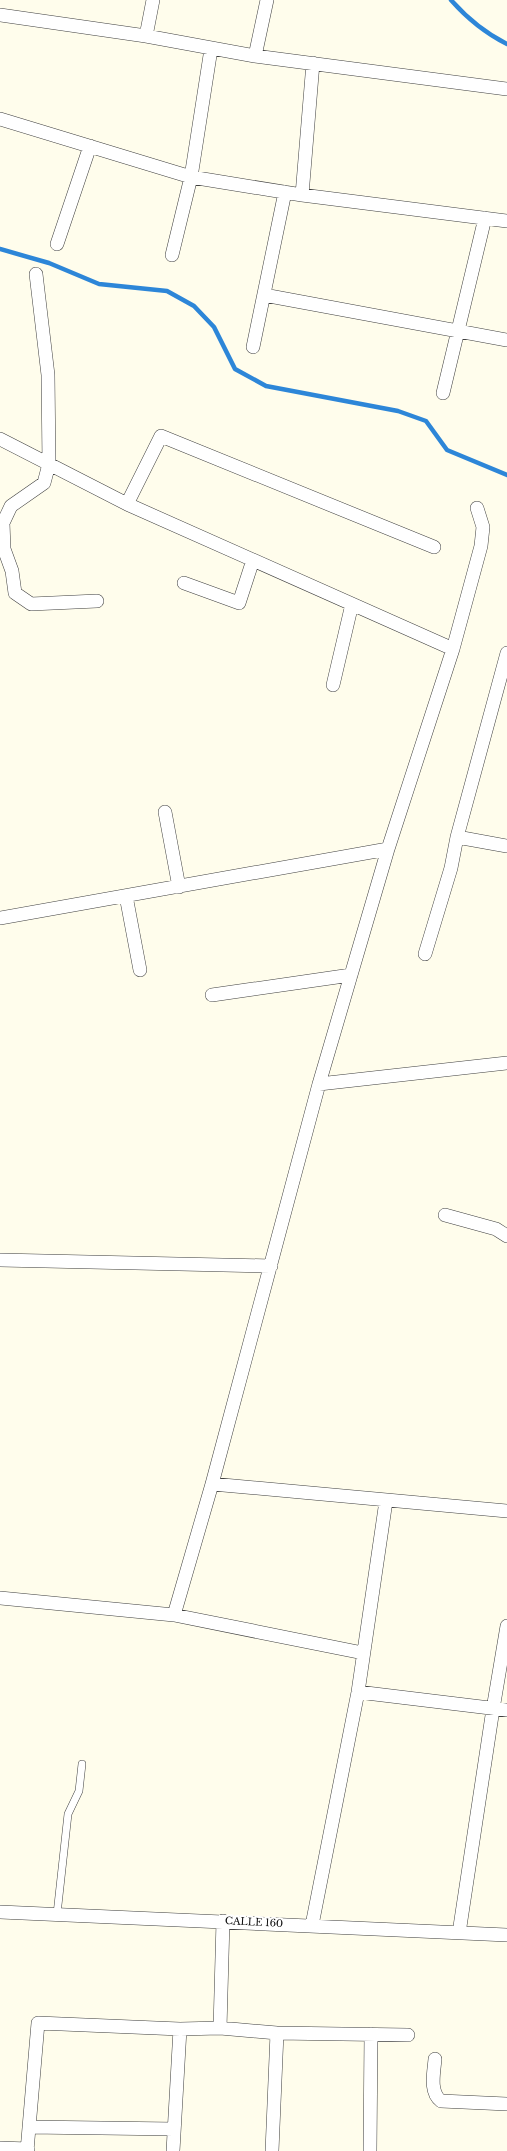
<svg xmlns="http://www.w3.org/2000/svg" width="507" height="2151" viewBox="0 0 507 2151" font-family="'Libre Baskerville',serif">
  <rect width="100%" height="100%" fill="#fffdec"/>
  <g fill="none" stroke-linecap="round" stroke-linejoin="round">
    <path stroke="#2d86d8" stroke-width="4.5" d="M 451,0 C 466,17 487,34 507,44
      M 0,249 L 49,263 L 99,284 L 167,291 L 194,306 L 214,327 L 235,369 L 266,386 L 398,411 L 426,421 L 447,450 L 507,475"/>
    <defs>
      <path id="service" d="M 57,1914 L 68,1814 L 79,1791 L 82,1764"/>
      <path id="minor" d="M 0,15 L 146,36 L 255,56 L 507,89
        M 146,36 L 153,0
        M 255,56 L 267,0
        M 0,119 L 191,177 L 302,195 L 507,221
        M 302,195 L 313,63
        M 57,244 L 90,146
        M 172,255 L 191,177 L 211,49
        M 36,274 L 48,375 L 49,464 L 44,483 L 11,506 L 3,523 L 4,549 L 12,571 L 15,593 L 31,604 L 97,601
        M 264,295 L 507,340
        M 253,347 L 285,192
        M 443,393 L 485,218
        M 0,439 L 127,504 L 453,649
        M 127,504 L 161,436 L 434,547
        M 184,583 L 239,603 L 253,560
        M 507,653 L 457,837 L 507,846
        M 333,685 L 352,604
        M 165,812 L 179,887
        M 126,896 L 140,970
        M 0,918 L 388,849
        M 425,954 L 451,868 L 457,837
        M 212,995 L 351,975
        M 319,1084 L 507,1063
        M 445,1215 L 496,1229 L 507,1236
        M 0,1260 L 271,1266
        M 212,1484 L 507,1511
        M 0,1598 L 174,1615 L 363,1653
        M 174,1615 L 212,1484 L 319,1084 L 388,849 L 453,649 L 481,546 L 483,527 L 477,508
        M 358,1692 L 507,1710
        M 0,1912 L 507,1935
        M 312,1925 L 358,1692 L 386,1501
        M 459,1933 L 493,1709 L 507,1626
        M 220,2028 L 223,1921
        M 435,2059 C 434,2072 429,2092 441,2101 L 507,2104
        M 29,2127 L 174,2129
        M 0,2148 L 28,2149
        M 27,2151 L 38,2023 L 180,2029 L 220,2028 L 277,2033 L 408,2035
        M 173,2151 L 180,2029
        M 272,2151 L 277,2033
        M 370,2151 L 371,2034"/>
    </defs>
    <use href="#service" stroke="#3f3f3f" stroke-width="8"/>
    <use href="#minor" stroke="#3f3f3f" stroke-width="14"/>
    <use href="#service" stroke="#fff" stroke-width="7"/>
    <use href="#minor" stroke="#fff" stroke-width="13"/>
  </g>
  <g text-anchor="middle" dominant-baseline="central" stroke-width="4" stroke-linejoin="round" paint-order="stroke">
    <g font-size="10" fill="#0c0c0c" stroke="#fff">
      <text transform="translate(254 1922) rotate(3)">CALLE 160</text>
    </g>
  </g>
</svg>
